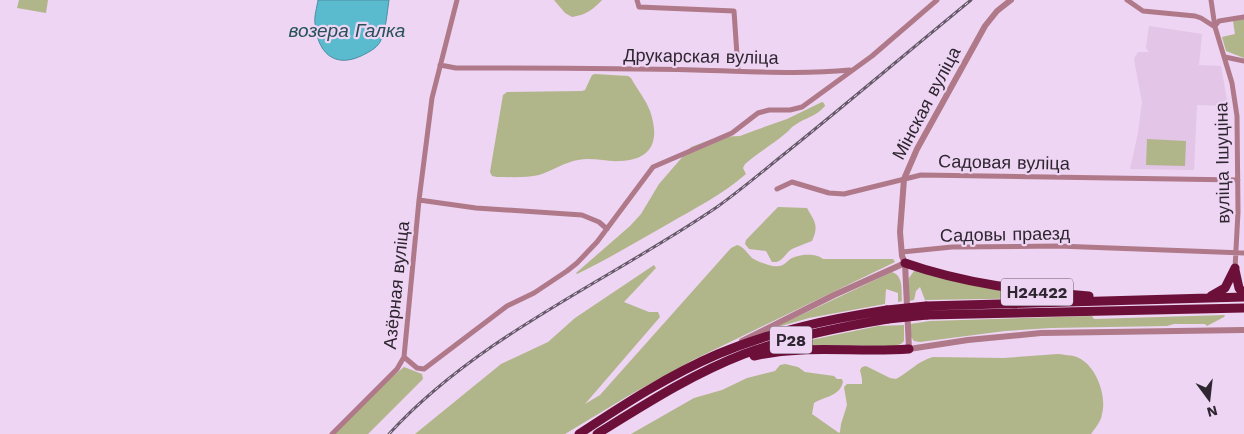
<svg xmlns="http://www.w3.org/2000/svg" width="1244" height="434" viewBox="0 0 1244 434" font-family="'Work Sans',sans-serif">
  <rect width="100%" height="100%" fill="#edd5f3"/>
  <path fill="#e2c5e7" d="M 1149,26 L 1202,34 L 1199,65 L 1221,66 L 1228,106 L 1197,105 L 1194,170 L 1130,169 L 1138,133 L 1142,102 L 1134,59 L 1138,52 L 1149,52 L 1146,48 Z"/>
  <path fill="#b1b58a" d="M 19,0 L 48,0 L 46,13 L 17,8 Z
    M 554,0 L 602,0 C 593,10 585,15 572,17 L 565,13 Z
    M 1244,18 L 1244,58 L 1226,51 L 1222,37 L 1235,34 L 1233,21 Z
    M 595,74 L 628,76 L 631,78 C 637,89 646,100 650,111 C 660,140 653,160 620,161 C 607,162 592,157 578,160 C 565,162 552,171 539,175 C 527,178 510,177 497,177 L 492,176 L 490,172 L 503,95 L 507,92 L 582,91 L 585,90 L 592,75 Z
    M 822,102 L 824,103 L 825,106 C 814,118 806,117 795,125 C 791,127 789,131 786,133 C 773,144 758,153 745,164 L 743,168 L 746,174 C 723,194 694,209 668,224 C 638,241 608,259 577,274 L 576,273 L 630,226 L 641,214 L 659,184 L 691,147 L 718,137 L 740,136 L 756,130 L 787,119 Z
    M 1147,139 L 1186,141 L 1185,166 L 1146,165 Z
    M 778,207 L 807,208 C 815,222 819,226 812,241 C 805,244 798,246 792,249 C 784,254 783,263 772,262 L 766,251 L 749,249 L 745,244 L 746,240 Z
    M 737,245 C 744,247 747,253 752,258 C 757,261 772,268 779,266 C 784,266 788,260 792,258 C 800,254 816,253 823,259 L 893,259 L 895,262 L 693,360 L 628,396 L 565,434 L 415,434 L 501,364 L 548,342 L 575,318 L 654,265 L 656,268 L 624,302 L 649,312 L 658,312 L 660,317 L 585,404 L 600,395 L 731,248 Z
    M 914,271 L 918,271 L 1055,298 L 925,300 L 920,287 L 916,291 L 914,300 L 909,301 L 909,278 Z
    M 892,272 C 904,276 901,291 902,301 L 898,302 L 898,293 L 886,289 L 885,304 L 809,318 L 771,329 Z
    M 1225,315 L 1224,317 L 1207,326 L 1205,324 L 1174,324 L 1167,326 L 1051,328 L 1005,331 L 920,342 L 914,341 L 911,337 L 910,324 L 930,321 L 1092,316 L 1094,319 Z
    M 904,325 L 904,341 L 901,344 L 894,346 L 808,345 L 777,347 L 878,326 Z
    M 1058,354 C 1064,355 1071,355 1077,357 C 1096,365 1107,395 1102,414 C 1101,422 1095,428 1091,434 L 631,434 L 694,398 L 722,390 L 747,378 L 775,371 L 780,365 L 785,364 L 798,367 L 805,372 L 834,376 L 837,379 L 842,379 L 843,382 C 839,397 825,396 814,403 L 812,414 L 839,433 L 840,432 L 841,424 L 847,405 L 844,387 L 847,384 L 862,384 L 862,379 L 860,370 L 862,367 L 866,366 L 890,378 L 896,379 C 909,372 918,361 933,357 L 1003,358 Z
    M 404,367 L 422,374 L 423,379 L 368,434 L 332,434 L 364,400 Z"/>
  <path fill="#5abbcf" stroke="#4d8ea0" d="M 318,0 L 389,0 C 387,13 386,31 380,42 C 376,49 367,53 361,56 C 333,69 317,51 315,23 C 314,16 317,7 318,0 Z"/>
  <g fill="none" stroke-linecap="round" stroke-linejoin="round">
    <path stroke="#af7989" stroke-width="5" d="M 637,0 L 639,7 L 734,11 L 738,70
      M 1127,0 L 1143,11 L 1195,16 L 1201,18 L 1215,27
      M 1211,0 L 1215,27 L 1232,83 L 1237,116 L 1238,212 L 1235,268
      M 1215,26 L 1219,21 L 1244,17
      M 1225,57 L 1244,61
      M 440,65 L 456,68 C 536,68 615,68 695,70 C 747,71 799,75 850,70
      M 777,189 L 792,182 L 829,193 L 844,194 L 921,175 L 1238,180
      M 419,200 L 476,208 L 582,215 L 599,222 L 607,229
      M 902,252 L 952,247 L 1058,246 L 1244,253
      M 404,357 L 417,368 L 424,369 L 507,306 L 534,293 L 567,271 L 577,263 L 597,242 L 653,167 L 732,133 L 758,113 L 769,110 L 790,110 L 802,107 L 872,56 L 937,0
      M 332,434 L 397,369 L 404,357 L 419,200 L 432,98 L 457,0"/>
    <path stroke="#af7989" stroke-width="6" d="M 1011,0 L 997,11 L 985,26 L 917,149 L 904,179 L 900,232 L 902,256 L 905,263 L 909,349 L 968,340 L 1041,333 L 1244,330
      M 742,341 L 834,295 L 905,263"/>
    <path stroke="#6c103a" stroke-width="9" d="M 905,263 C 965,284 1026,291 1089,296
      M 1235,270 L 1239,288 L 1244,294
      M 1211,296 L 1225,288 L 1235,268
      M 926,306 L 1244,297
      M 927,315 L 1244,308
      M 754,356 C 807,344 856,353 909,349
      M 579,434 C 623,405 669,375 718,354 C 772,331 830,319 887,310
      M 597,434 C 644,405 692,374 744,354 C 790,337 840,327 888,319"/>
    <defs>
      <path id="rail" d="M 389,434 C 480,335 607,282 717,207 C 741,190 764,170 788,151 C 850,101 910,50 971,0"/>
    </defs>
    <use href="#rail" stroke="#665969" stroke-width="3"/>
    <use href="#rail" stroke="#edd5f3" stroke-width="1" stroke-dasharray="4" stroke-linecap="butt"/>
    <path stroke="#6c103a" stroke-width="9" d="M 887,310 L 926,306
      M 888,319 L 927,315"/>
  </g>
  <g text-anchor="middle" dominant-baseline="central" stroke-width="4.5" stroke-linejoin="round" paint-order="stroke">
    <g fill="#edd5f3" stroke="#685a6b" stroke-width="1">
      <rect x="1001" y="278.5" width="72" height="27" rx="4"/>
      <rect x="770" y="326.5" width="42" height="27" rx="4"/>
    </g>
    <g font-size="16" font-weight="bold" fill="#2f2631">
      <text x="1037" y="292">Н24422</text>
      <text x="791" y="340">Р28</text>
    </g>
    <g font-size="18" fill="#2f2631" stroke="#edd5f3">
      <text transform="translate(701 56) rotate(1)">Друкарская вуліца</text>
      <text transform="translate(926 103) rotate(-62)">Мінская вуліца</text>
      <text transform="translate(1004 162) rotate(1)">Садовая вуліца</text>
      <text transform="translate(1222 163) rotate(-91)">вуліца Ішуціна</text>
      <text transform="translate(1005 234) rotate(-1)">Садовы праезд</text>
      <text transform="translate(396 285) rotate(-84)">Азёрная вуліца</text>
    </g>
    <g font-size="19" font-style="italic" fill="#26515a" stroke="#edd5f3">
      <text x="347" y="30">возера Галка</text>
    </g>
  </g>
  <g transform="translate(1209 399) rotate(165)" stroke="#edd5f3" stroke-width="4" paint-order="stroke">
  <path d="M0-4L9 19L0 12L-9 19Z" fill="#2f2631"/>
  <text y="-8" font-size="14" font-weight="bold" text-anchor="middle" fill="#2f2631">N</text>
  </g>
</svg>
